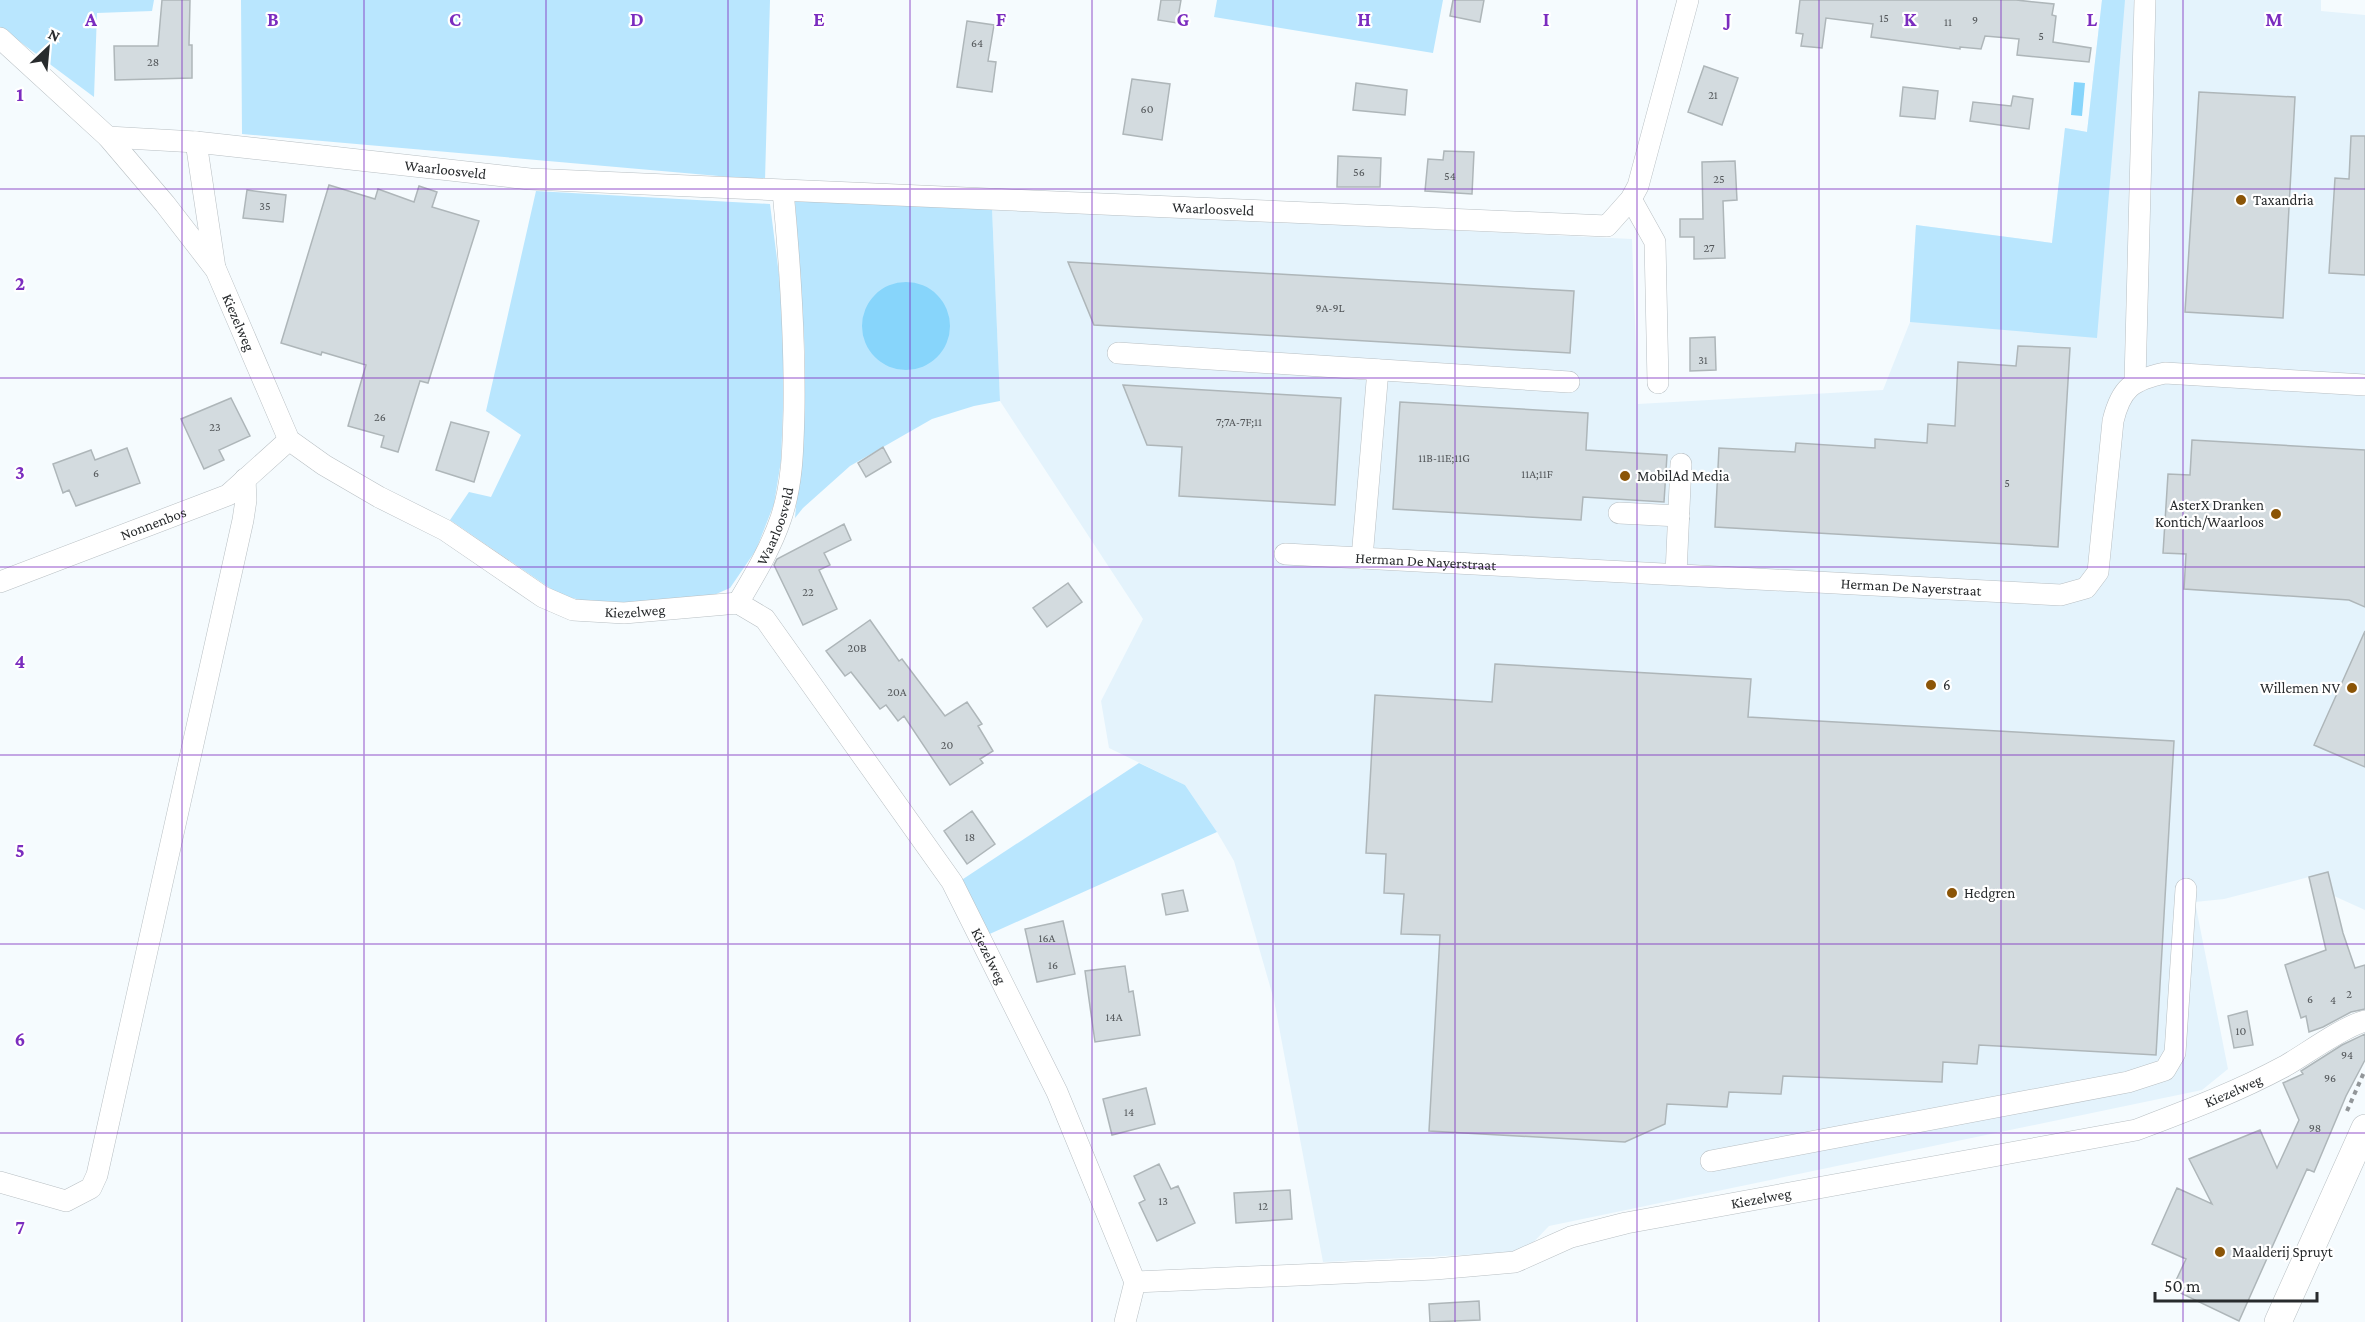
<svg xmlns="http://www.w3.org/2000/svg" width="2365" height="1322" viewBox="0 0 2365 1322" font-family="'Crimson Pro',serif">
  <rect width="100%" height="100%" fill="#f5fbfe"/>
  <path fill="#e4f3fc" d="M 2102,0 L 2321,0 L 2321,11 L 2365,15 L 2365,910 L 2334,896 L 2328,872 L 2224,899 L 2195,902 L 2228,1069 L 2202,1090 L 1549,1226 L 1524,1252 L 1323,1262 L 1274,1000 L 1234,861 L 1217,832 L 1185,785 L 1109,748 L 1101,701 L 1143,619 L 1000,401 L 992,208 L 1632,239 L 1638,404 L 1883,390 L 1910,322 L 1916,225 L 2052,243 L 2065,128 L 2087,132 Z"/>
  <path fill="#b9e6fe" d="M 0,0 L 154,0 L 152,11 L 97,13 L 94,97 L 0,27 Z
    M 241,0 L 770,0 L 765,180 L 242,134 Z
    M 1217,0 L 1443,0 L 1433,53 L 1214,17 Z
    M 2102,0 L 2125,0 L 2097,338 L 1910,322 L 1916,225 L 2052,243 L 2065,128 L 2087,132 Z
    M 536,191 L 770,204 L 786,330 L 781,461 L 774,504 L 756,550 L 730,588 L 707,598 L 597,604 L 560,595 L 450,520 L 469,492 L 491,497 L 521,435 L 486,411 Z
    M 795,201 L 992,208 L 1000,401 L 974,406 L 932,419 L 850,466 L 803,508 L 795,518 L 803,427 L 805,353 Z
    M 1139,763 L 1185,785 L 1217,832 L 983,937 L 951,887 Z"/>
  <path fill="#87d5fb" d="M 2074,82 L 2085,83 L 2082,116 L 2071,115 Z
    M862 326a44 44 0 1 1 88 0a44 44 0 1 1-88 0Z"/>
  <path fill="#d3dbdf" stroke="#aeb6b9" stroke-width="1.5" d="M 162,0 L 190,0 L 189,45 L 192,45 L 192,78 L 115,80 L 114,46 L 158,46 Z
    M 1161,0 L 1181,0 L 1177,23 L 1158,20 Z
    M 1453,0 L 1484,0 L 1480,22 L 1450,16 Z
    M 1800,0 L 2016,0 L 2054,4 L 2052,15 L 2056,16 L 2053,42 L 2091,48 L 2089,62 L 2017,55 L 2019,39 L 1985,36 L 1981,49 L 1960,47 L 1960,49 L 1871,37 L 1873,24 L 1826,18 L 1822,48 L 1801,46 L 1803,34 L 1796,33 Z
    M 967,21 L 994,25 L 988,61 L 996,62 L 992,92 L 957,87 Z
    M 1704,66 L 1738,78 L 1722,125 L 1688,112 Z
    M 1132,79 L 1170,84 L 1162,140 L 1123,134 Z
    M 1356,83 L 1407,90 L 1405,115 L 1353,110 Z
    M 1903,87 L 1938,91 L 1935,119 L 1900,116 Z
    M 2199,92 L 2295,97 L 2283,318 L 2185,312 Z
    M 2013,96 L 2033,99 L 2029,129 L 1970,121 L 1973,102 L 2011,106 Z
    M 2351,136 L 2365,136 L 2365,275 L 2329,273 L 2335,178 L 2349,179 Z
    M 1444,151 L 1474,152 L 1472,194 L 1425,191 L 1428,159 L 1443,160 Z
    M 1338,156 L 1381,158 L 1380,187 L 1337,187 Z
    M 1735,161 L 1737,200 L 1723,201 L 1725,258 L 1694,259 L 1694,237 L 1680,237 L 1680,219 L 1703,219 L 1702,162 Z
    M 329,185 L 375,199 L 378,189 L 414,202 L 419,186 L 437,192 L 432,207 L 479,221 L 428,383 L 420,381 L 398,452 L 381,447 L 384,436 L 348,426 L 366,365 L 322,352 L 321,355 L 281,343 Z
    M 247,190 L 286,195 L 283,222 L 243,218 Z
    M 1068,262 L 1574,291 L 1570,353 L 1094,325 Z
    M 1715,337 L 1716,370 L 1690,371 L 1690,338 Z
    M 2018,346 L 2070,348 L 2058,547 L 1715,527 L 1719,448 L 1795,452 L 1796,443 L 1875,448 L 1875,439 L 1927,443 L 1928,424 L 1955,426 L 1958,362 L 2016,366 Z
    M 1123,385 L 1341,398 L 1335,505 L 1179,496 L 1182,447 L 1147,445 Z
    M 231,398 L 250,436 L 219,450 L 224,460 L 204,469 L 181,419 Z
    M 1400,402 L 1588,413 L 1586,450 L 1667,455 L 1664,502 L 1583,497 L 1581,520 L 1393,509 Z
    M 451,422 L 489,432 L 474,482 L 436,470 Z
    M 2192,440 L 2365,450 L 2365,607 L 2349,600 L 2184,589 L 2186,554 L 2163,553 L 2168,474 L 2190,475 Z
    M 883,447 L 891,462 L 866,477 L 858,463 Z
    M 127,448 L 140,483 L 76,506 L 69,490 L 63,493 L 53,464 L 91,450 L 95,460 Z
    M 844,524 L 851,540 L 824,553 L 830,565 L 819,570 L 837,609 L 803,625 L 774,565 L 777,559 Z
    M 1068,583 L 1082,602 L 1047,627 L 1033,608 Z
    M 870,620 L 899,661 L 902,659 L 945,716 L 967,702 L 982,724 L 978,726 L 993,751 L 980,759 L 983,763 L 950,785 L 904,716 L 898,721 L 886,705 L 880,709 L 851,672 L 845,676 L 826,651 Z
    M 2365,631 L 2365,767 L 2314,745 Z
    M 1495,664 L 1751,679 L 1748,717 L 2174,741 L 2156,1055 L 1979,1045 L 1977,1064 L 1943,1062 L 1942,1082 L 1783,1076 L 1781,1094 L 1729,1092 L 1727,1107 L 1667,1104 L 1665,1124 L 1625,1142 L 1429,1131 L 1440,935 L 1401,934 L 1404,894 L 1384,893 L 1386,854 L 1366,853 L 1375,695 L 1492,702 Z
    M 972,811 L 995,844 L 967,864 L 944,831 Z
    M 2328,872 L 2343,933 L 2355,968 L 2365,965 L 2365,1009 L 2351,1012 L 2323,1027 L 2309,1032 L 2306,1016 L 2301,1018 L 2285,965 L 2326,950 L 2309,877 Z
    M 1183,890 L 1188,911 L 1166,915 L 1162,894 Z
    M 1063,921 L 1075,974 L 1037,982 L 1025,929 Z
    M 1125,966 L 1129,992 L 1133,991 L 1140,1035 L 1095,1042 L 1085,971 Z
    M 2247,1011 L 2253,1045 L 2234,1048 L 2228,1016 Z
    M 2365,1034 L 2365,1060 L 2346,1096 L 2314,1172 L 2307,1169 L 2239,1321 L 2172,1289 L 2186,1259 L 2152,1244 L 2177,1188 L 2212,1204 L 2189,1159 L 2260,1130 L 2277,1168 L 2299,1120 L 2283,1083 L 2303,1074 L 2301,1071 L 2342,1045 Z
    M 1146,1088 L 1155,1124 L 1112,1135 L 1103,1099 Z
    M 1159,1164 L 1171,1189 L 1178,1186 L 1195,1223 L 1157,1241 L 1139,1203 L 1145,1200 L 1134,1176 Z
    M 1290,1190 L 1292,1219 L 1236,1223 L 1234,1193 Z
    M 1479,1301 L 1480,1320 L 1430,1322 L 1429,1304 Z"/>
  <g fill="none" stroke-linecap="round" stroke-linejoin="round">
    <defs>
      <g id="minor">
        <path id="s1" d="M 0,38 L 108,137 L 165,204 L 216,270 L 289,440 L 324,465 L 379,497 L 445,530 L 543,597 L 573,610 L 624,613 L 738,603 L 765,619 L 952,882 L 1057,1092 L 1135,1282 L 1125,1322"/>
        <path id="s2" d="M 108,137 L 196,142 L 530,179 L 1607,226 L 1631,199 L 1638,186 L 1688,0"/>
        <path d="M 196,142 L 215,268"/>
        <path d="M 1631,199 L 1655,242 L 1658,383"/>
        <path d="M 1118,353 L 1569,382"/>
        <path d="M 2135,381 L 2145,0"/>
        <path d="M 1619,513 L 1679,516"/>
        <path id="s3" d="M 1285,554 L 2061,595 L 2086,588 L 2098,572 L 2113,421 C 2121,388 2132,380 2165,373 L 2365,385"/>
        <path d="M 1362,558 L 1378,370"/>
        <path d="M 1676,574 L 1681,464"/>
        <path id="s4" d="M 0,582 L 228,495 L 289,440"/>
        <path id="s5" d="M 738,603 C 754,576 771,548 781,518 C 793,482 793,446 794,410 C 795,336 790,264 783,191"/>
        <path d="M 1711,1161 L 2128,1082 L 2165,1070 L 2175,1053 L 2186,889"/>
        <path d="M 0,1182 L 66,1201 L 91,1188 L 97,1175 L 243,520 L 246,500 L 245,479"/>
        <path id="s6" d="M 1135,1282 L 1435,1269 L 1515,1262 L 1571,1237 L 1626,1223 L 2136,1130 C 2186,1111 2237,1092 2285,1066 C 2306,1054 2344,1026 2365,1021"/>
      </g>
      <path id="major" d="M 2278,1322 L 2365,1128"/>
    </defs>
    <use href="#minor" stroke="#b8bfc3" stroke-width="22"/>
    <use href="#major" stroke="#b8bfc3" stroke-width="28"/>
    <path stroke="#929699" stroke-width="4" stroke-dasharray="4.5 4.5" stroke-linecap="butt" d="M 2347,1111 L 2365,1070"/>
    <use href="#minor" stroke="#fff" stroke-width="21"/>
    <use href="#major" stroke="#fff" stroke-width="27"/>
  </g>
  <path fill="none" stroke="#7b2cbf" stroke-width="1.5" stroke-opacity="0.55" d="M 182,0 L 182,1322M 364,0 L 364,1322M 546,0 L 546,1322M 728,0 L 728,1322M 910,0 L 910,1322M 1092,0 L 1092,1322M 1273,0 L 1273,1322M 1455,0 L 1455,1322M 1637,0 L 1637,1322M 1819,0 L 1819,1322M 2001,0 L 2001,1322M 2183,0 L 2183,1322M 0,189 L 2365,189M 0,378 L 2365,378M 0,567 L 2365,567M 0,755 L 2365,755M 0,944 L 2365,944M 0,1133 L 2365,1133"/>
  <g fill="#8b5507" stroke="#fff" stroke-width="2">
    <circle cx="2241" cy="200" r="6"/>
    <circle cx="1625" cy="476" r="6"/>
    <circle cx="2276" cy="514" r="6"/>
    <circle cx="1931" cy="685" r="6"/>
    <circle cx="2352" cy="688" r="6"/>
    <circle cx="1952" cy="893" r="6"/>
    <circle cx="2220" cy="1252" r="6"/>
  </g>
  <g text-anchor="middle" dominant-baseline="central" stroke-width="4.5" stroke-linejoin="round" paint-order="stroke">
    <g font-size="12" fill="#53575a">
      <text x="1884" y="18">15</text>
      <text x="1975" y="20">9</text>
      <text x="1948" y="22">11</text>
      <text x="2041" y="36">5</text>
      <text x="977" y="43">64</text>
      <text x="153" y="62">28</text>
      <text x="1713" y="95">21</text>
      <text x="1147" y="109">60</text>
      <text x="1359" y="172">56</text>
      <text x="1450" y="176">54</text>
      <text x="1719" y="179">25</text>
      <text x="265" y="206">35</text>
      <text x="1709" y="248">27</text>
      <text x="1330" y="308">9A-9L</text>
      <text x="1703" y="360">31</text>
      <text x="380" y="417">26</text>
      <text x="1239" y="422">7;7A-7F;11</text>
      <text x="215" y="427">23</text>
      <text x="1444" y="458">11B-11E;11G</text>
      <text x="96" y="473">6</text>
      <text x="1537" y="474">11A;11F</text>
      <text x="2007" y="483">5</text>
      <text x="808" y="592">22</text>
      <text x="857" y="648">20B</text>
      <text x="897" y="692">20A</text>
      <text x="947" y="745">20</text>
      <text x="970" y="837">18</text>
      <text x="1047" y="938">16A</text>
      <text x="1053" y="965">16</text>
      <text x="2349" y="994">2</text>
      <text x="2310" y="999">6</text>
      <text x="2333" y="1000">4</text>
      <text x="1114" y="1017">14A</text>
      <text x="2241" y="1031">10</text>
      <text x="2347" y="1055">94</text>
      <text x="2330" y="1078">96</text>
      <text x="1129" y="1112">14</text>
      <text x="2315" y="1128">98</text>
      <text x="1163" y="1201">13</text>
      <text x="1263" y="1206">12</text>
    </g>
    <g font-size="15" fill="#282b2d" stroke="#fff">
      <text stroke="none"><textPath href="#s2" startOffset="339">Waarloosveld</textPath></text>
      <text stroke="none"><textPath href="#s2" startOffset="1108">Waarloosveld</textPath></text>
      <text stroke="none"><textPath href="#s1" startOffset="375">Kiezelweg</textPath></text>
      <text stroke="none"><textPath href="#s4" startOffset="164">Nonnenbos</textPath></text>
      <text stroke="none"><textPath href="#s5" startOffset="86">Waarloosveld</textPath></text>
      <text stroke="none"><textPath href="#s3" startOffset="141">Herman De Nayerstraat</textPath></text>
      <text stroke="none"><textPath href="#s3" startOffset="627">Herman De Nayerstraat</textPath></text>
      <text stroke="none"><textPath href="#s1" startOffset="897">Kiezelweg</textPath></text>
      <text stroke="none"><textPath href="#s1" startOffset="1437">Kiezelweg</textPath></text>
      <text stroke="none"><textPath href="#s6" startOffset="1122">Kiezelweg</textPath></text>
      <text stroke="none"><textPath href="#s6" startOffset="636">Kiezelweg</textPath></text>
    </g>
    <g font-size="15" fill="#282b2d" stroke="#fff" text-anchor="start">
      <text x="2253" y="200">Taxandria</text>
      <text x="1637" y="476">MobilAd Media</text>
      <text x="2264" y="505" text-anchor="end">AsterX Dranken<tspan x="2264" dy="17">Kontich/Waarloos</tspan></text>
      <text x="1943" y="685">6</text>
      <text x="2340" y="688" text-anchor="end">Willemen NV</text>
      <text x="1964" y="893">Hedgren</text>
      <text x="2232" y="1252">Maalderij Spruyt</text>
    </g>
  </g>
  <g font-size="20" text-anchor="middle" font-weight="bold" fill="#7b2cbf" stroke="#fff" stroke-width="4.5" stroke-linejoin="round" paint-order="stroke">
    <text x="91" y="26">A</text>
    <text x="273" y="26">B</text>
    <text x="455" y="26">C</text>
    <text x="637" y="26">D</text>
    <text x="819" y="26">E</text>
    <text x="1001" y="26">F</text>
    <text x="1183" y="26">G</text>
    <text x="1364" y="26">H</text>
    <text x="1546" y="26">I</text>
    <text x="1728" y="26">J</text>
    <text x="1910" y="26">K</text>
    <text x="2092" y="26">L</text>
    <text x="2274" y="26">M</text>
    <text x="20" y="101">1</text>
    <text x="20" y="290">2</text>
    <text x="20" y="479">3</text>
    <text x="20" y="668">4</text>
    <text x="20" y="857">5</text>
    <text x="20" y="1046">6</text>
    <text x="20" y="1234">7</text>
  </g>
  <g transform="translate(48 48) rotate(26)" stroke="#ffffff" stroke-width="4.5" paint-order="stroke">
  <path d="M0-4.5L10 22L0 15L-10 22Z" fill="#282b2d"/>
  <text y="-9" font-size="16" font-weight="bold" text-anchor="middle" fill="#282b2d">N</text>
  </g>
  <path d="M2155 1292v9h162v-9" fill="none" stroke="#282b2d" stroke-width="3"/>
  <text x="2164" y="1292" font-size="18" fill="#282b2d" stroke="#ffffff" stroke-width="4.5" paint-order="stroke">50 m</text>
</svg>
